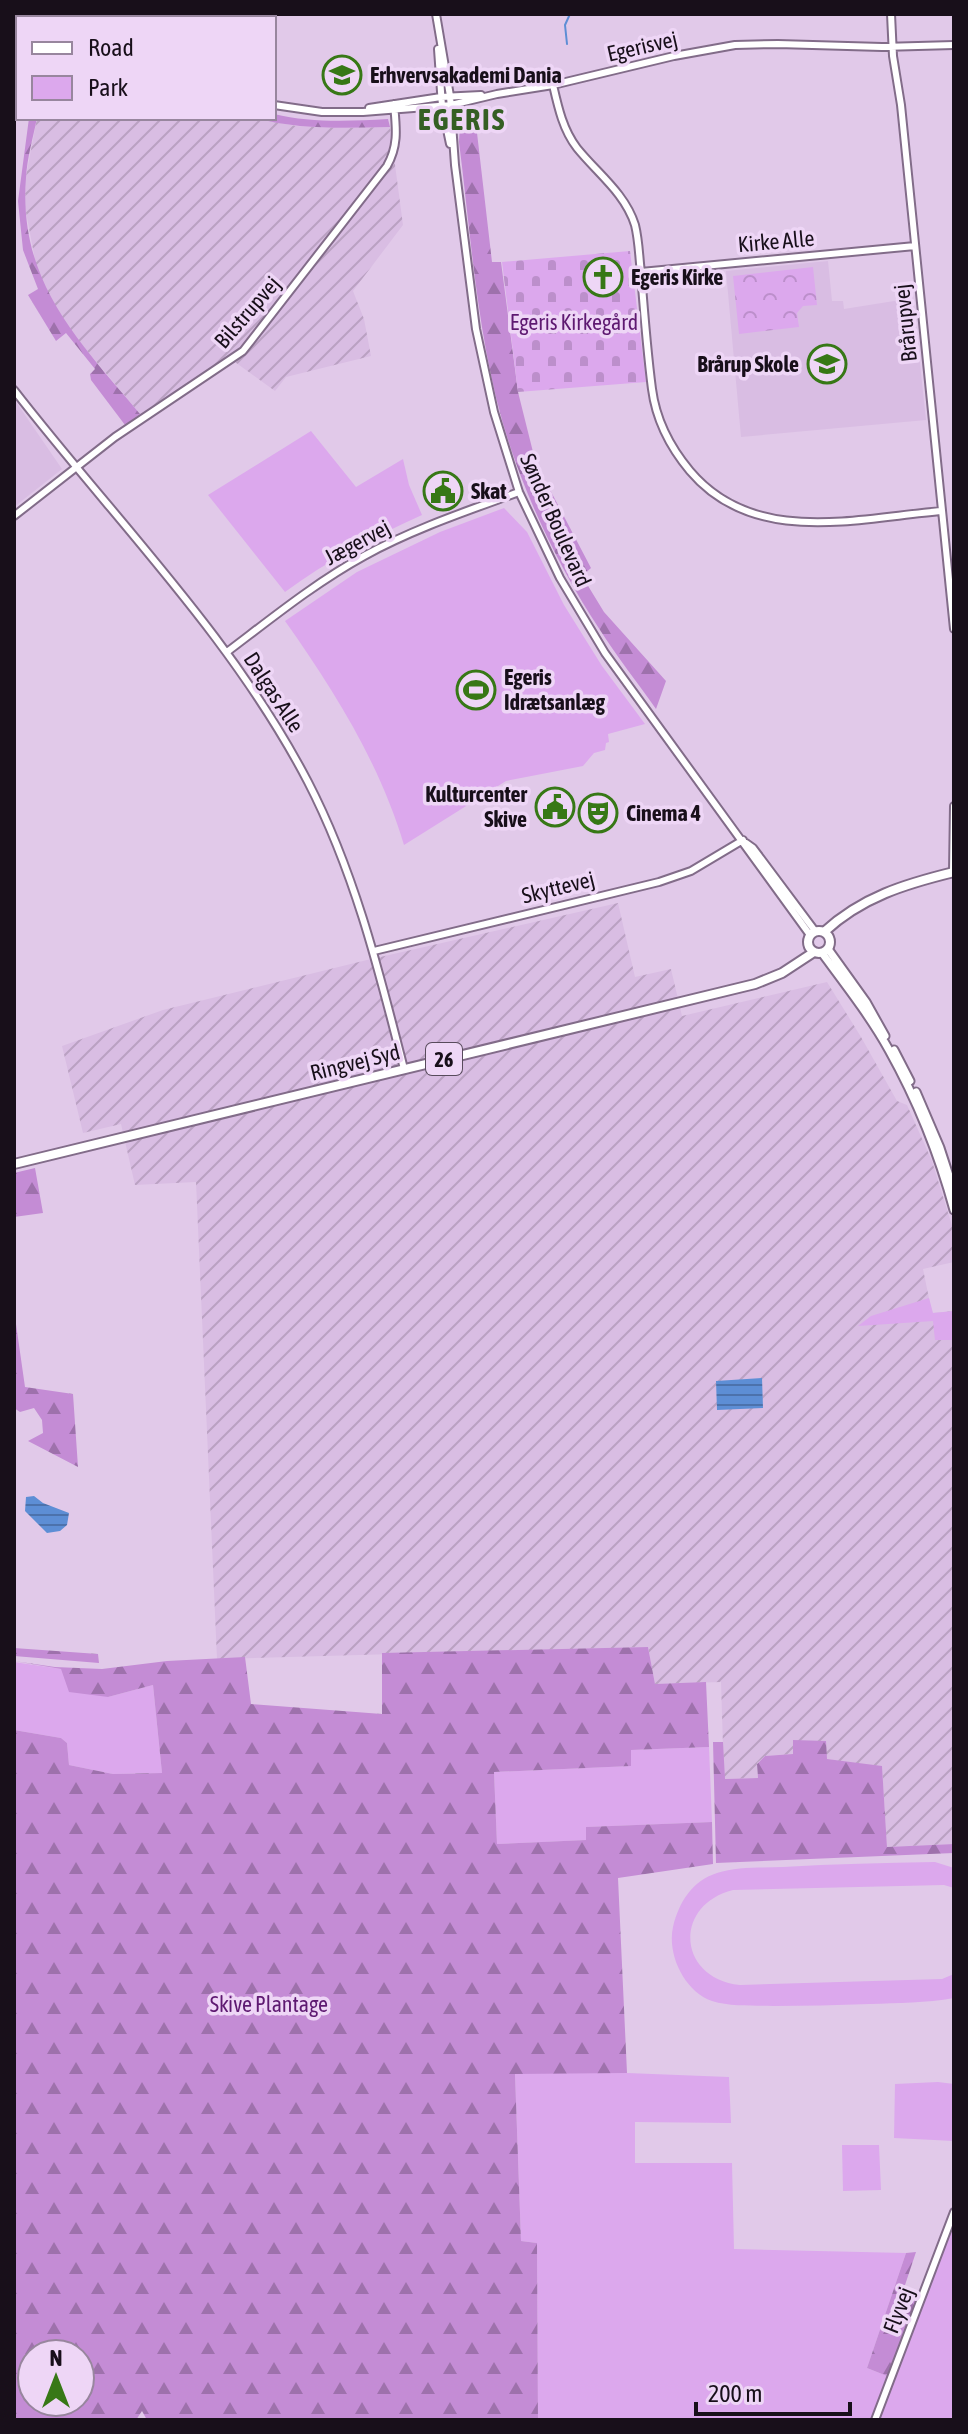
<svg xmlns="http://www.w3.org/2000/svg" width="968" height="2434" viewBox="0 0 968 2434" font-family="'Asap Condensed',sans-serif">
  <defs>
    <pattern id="industrial-furrows" width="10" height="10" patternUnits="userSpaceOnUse" patternTransform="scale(2)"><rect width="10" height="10" fill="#d9bde3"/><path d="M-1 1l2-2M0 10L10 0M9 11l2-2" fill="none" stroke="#baa1c2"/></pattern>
    <pattern id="forest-firs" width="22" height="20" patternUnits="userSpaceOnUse" patternTransform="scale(2)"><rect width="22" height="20" fill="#c48cd5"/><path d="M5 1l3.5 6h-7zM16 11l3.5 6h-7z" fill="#9e71ac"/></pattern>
    <pattern id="cemetery-stones" width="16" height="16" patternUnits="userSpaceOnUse" patternTransform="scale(2)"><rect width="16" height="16" fill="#dca8ed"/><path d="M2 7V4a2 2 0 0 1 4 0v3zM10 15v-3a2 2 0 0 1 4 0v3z" fill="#bc8fcb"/></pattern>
    <pattern id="park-crowns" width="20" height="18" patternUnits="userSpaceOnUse" patternTransform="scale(2)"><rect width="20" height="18" fill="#dca8ed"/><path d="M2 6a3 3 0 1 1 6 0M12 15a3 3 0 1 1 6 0" fill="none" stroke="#bc8fcb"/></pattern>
    <pattern id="water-rules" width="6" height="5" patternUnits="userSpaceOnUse" patternTransform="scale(2)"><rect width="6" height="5" fill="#5d8ed5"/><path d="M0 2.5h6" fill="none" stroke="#4c72ac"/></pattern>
  </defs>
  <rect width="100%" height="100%" fill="#e1c9e9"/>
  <path fill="#d9bde3" d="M 828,261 L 832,301 L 843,301 L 844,309 L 913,298 L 926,420 L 741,437 L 726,271 Z
    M 14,399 L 62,469 L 14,507 Z"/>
  <path fill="url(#industrial-furrows)" d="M 37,118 L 256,118 L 296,126 L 342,128 L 390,127 L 403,225 L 353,291 L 364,319 L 371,356 L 286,377 L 275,391 L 228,357 L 140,414 L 68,328 L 45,289 L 36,265 L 25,207 L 26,176 Z
    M 618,903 L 635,977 L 671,969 L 682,1016 L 827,982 L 861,1037 L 897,1101 L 907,1105 L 932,1161 L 954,1232 L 954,1262 L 923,1269 L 932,1313 L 954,1311 L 954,1844 L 887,1847 L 882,1767 L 826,1759 L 826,1742 L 794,1754 L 765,1756 L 757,1763 L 758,1778 L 724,1779 L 721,1682 L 655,1684 L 648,1647 L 217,1659 L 196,1182 L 135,1185 L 121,1124 L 83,1133 L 62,1046 L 163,1010 L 367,960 Z"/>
  <path fill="#dca8ed" d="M 311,431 L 356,487 L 403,459 L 409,485 L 422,515 C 374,537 328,560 285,592 L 208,495 Z
    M 504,508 L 527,532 L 564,605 L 602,666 L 645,724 L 608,734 L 609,742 L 606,743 L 605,750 L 594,753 L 583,766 L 506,781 L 404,845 C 380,764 334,690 285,621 L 357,572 L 440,532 Z
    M 929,1298 L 933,1313 L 954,1311 L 954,1340 L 935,1340 L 933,1321 L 858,1326 L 871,1316 Z
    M 14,1662 L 61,1669 L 108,1697 L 153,1685 L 162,1773 L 113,1774 L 69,1765 L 67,1743 L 61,1738 L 14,1730 Z
    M 709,1747 L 712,1822 L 587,1827 L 587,1840 L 497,1844 L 494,1772 L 630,1766 L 630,1750 Z
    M 935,1862 L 954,1868 L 954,1888 L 944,1885 L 733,1890 C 673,1905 677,1978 740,1985 L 942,1979 L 954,1974 L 954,1998 C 926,2003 898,2003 870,2004 C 837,2005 805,2006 773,2006 C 753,2005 731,2007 712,2001 C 684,1991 667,1954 673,1927 C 679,1902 692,1881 717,1873 C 737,1866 762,1868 783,1867 C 833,1864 884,1863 935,1862 Z
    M 515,2073 L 627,2073 L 729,2077 L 731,2123 L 635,2122 L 635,2163 L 732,2163 L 734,2249 L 906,2253 L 867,2368 L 887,2376 L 871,2420 L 538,2420 L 537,2243 L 521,2241 Z
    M 938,2082 L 954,2084 L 954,2141 L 894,2138 L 895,2084 Z
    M 842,2145 L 879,2145 L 881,2190 L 843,2191 Z
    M 954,2223 L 954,2420 L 878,2420 L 882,2410 Z"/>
  <path fill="url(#forest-firs)" fill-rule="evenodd" d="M 474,107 L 492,262 L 501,262 L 518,392 L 541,484 L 547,484 L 591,568 L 582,576 L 604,612 L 666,681 L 656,709 C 638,683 617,657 600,630 C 563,574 532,511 511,449 C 478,351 472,244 459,142 L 461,108 Z
    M 274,114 C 311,123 350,121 388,119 L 390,127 C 345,128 299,130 256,118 L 274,118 Z
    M 29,118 L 37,118 C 33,138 27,158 26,178 C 18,282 79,341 140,414 L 125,425 L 91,380 L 90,374 L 95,369 L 66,333 L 56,341 L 28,295 L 38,289 L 23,250 L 18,201 Z
    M 35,1168 L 43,1213 L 14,1217 L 14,1173 Z
    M 14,1310 L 25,1387 L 73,1394 L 78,1467 L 28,1441 L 43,1433 L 42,1420 L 34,1408 L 20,1412 L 14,1408 Z
    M 648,1647 L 655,1684 L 706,1682 L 709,1747 L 631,1750 L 631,1766 L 494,1772 L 497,1844 L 586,1840 L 586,1827 L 712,1822 L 713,1864 L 618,1878 L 627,2073 L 515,2074 L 521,2241 L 537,2243 L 538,2420 L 147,2420 L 142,2411 L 136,2420 L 14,2420 L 14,1730 L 61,1738 L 67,1743 L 69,1765 L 113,1774 L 162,1773 L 153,1685 L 108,1697 L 69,1692 L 61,1669 L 14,1661 L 55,1667 L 102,1669 L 167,1661 L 245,1657 L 251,1704 L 382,1714 L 382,1653 ZM 32,2354 L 80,2354 L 80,2402 L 32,2402 Z
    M 14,1648 L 98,1654 L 99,1663 L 14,1656 Z
    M 793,1740 L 826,1741 L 827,1759 L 882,1766 L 887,1847 L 954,1844 L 954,1853 L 716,1863 L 713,1742 L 723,1742 L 725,1779 L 758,1778 L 757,1764 L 765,1756 L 793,1754 Z
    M 916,2252 L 903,2291 L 917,2298 L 887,2376 L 867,2368 L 906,2253 Z"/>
  <path fill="url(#cemetery-stones)" d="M 630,251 L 646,382 L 518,392 L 502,262 Z"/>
  <path fill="url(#park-crowns)" d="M 813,267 L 817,305 L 803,306 L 797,313 L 799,327 L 739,334 L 733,276 Z"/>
  <path fill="url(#water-rules)" d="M 762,1378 L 763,1408 L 717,1410 L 716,1381 Z
    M 34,1496 L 43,1503 L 69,1513 L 67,1525 L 60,1531 L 47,1533 L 25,1511 L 26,1497 Z"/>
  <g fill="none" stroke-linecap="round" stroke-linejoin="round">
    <path stroke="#5d8ed5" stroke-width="2" d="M 567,44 L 565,25 L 570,14"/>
    <defs>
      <path id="tertiary" d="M 67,14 L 81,18
        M 436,14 L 450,96 L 455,165 L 476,329 L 494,412 L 519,492 L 560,578 L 605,653 L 810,935
        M 891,14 L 893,56 L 901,105 L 954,629
        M 438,49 L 442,106 L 450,144
        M 553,85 C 558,107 563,130 577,148 C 597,173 625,193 635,225 C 639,241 639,257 641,273 C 644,312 647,351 652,389 C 656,420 670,447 690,471 C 754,547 857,518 942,511
        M 274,105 L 322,112 L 363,112 L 451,105 L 497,94 L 553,85 L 674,56 L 735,45 L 778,44 L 882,47 L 954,45
        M 369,108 L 441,97 L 481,95
        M 641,272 L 915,246
        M 14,390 C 114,519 232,636 308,782 C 355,873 379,971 404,1069
        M 14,516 L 115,437 L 243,351 L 387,166 C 399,145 396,127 394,104
        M 227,652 C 272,618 315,583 364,556 C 413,529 467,511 519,492
        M 746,843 L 753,848 L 815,931
        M 953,872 L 954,806
        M 374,951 L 659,882 L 691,871 L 743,840
        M 875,2420 L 954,2212"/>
      <path id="secondary" d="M 828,949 L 866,1002 L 885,1036
        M 822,953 C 845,984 870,1016 889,1050 C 917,1100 939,1155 954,1210
        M 894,1050 L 910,1081
        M 916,1092 L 940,1148 L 954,1191"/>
      <path id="primary" d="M808 942a11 11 0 1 1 22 0a11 11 0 1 1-22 0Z
        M 824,932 C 862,897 905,884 954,872
        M 14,1164 L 755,984 L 782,973 L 814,952"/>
    </defs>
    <use href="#tertiary" stroke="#826c89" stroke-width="10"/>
    <use href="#secondary" stroke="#826c89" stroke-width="11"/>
    <use href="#primary" stroke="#826c89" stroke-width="12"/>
    <use href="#tertiary" stroke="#fff" stroke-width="6"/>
    <use href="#secondary" stroke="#fff" stroke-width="7"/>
    <use href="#primary" stroke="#fff" stroke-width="8"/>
  </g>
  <defs>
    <symbol id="university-ring" viewBox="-11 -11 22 22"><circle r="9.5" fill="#eed6f6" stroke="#377816" stroke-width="1.5"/><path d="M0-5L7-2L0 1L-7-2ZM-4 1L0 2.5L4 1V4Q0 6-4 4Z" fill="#377816"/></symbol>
    <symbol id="church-ring" viewBox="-11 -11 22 22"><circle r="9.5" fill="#eed6f6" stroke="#377816" stroke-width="1.5"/><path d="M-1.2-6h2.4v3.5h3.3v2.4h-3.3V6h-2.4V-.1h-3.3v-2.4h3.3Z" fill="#377816"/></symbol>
    <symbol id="school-ring" viewBox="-11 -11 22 22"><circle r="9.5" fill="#eed6f6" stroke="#377816" stroke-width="1.5"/><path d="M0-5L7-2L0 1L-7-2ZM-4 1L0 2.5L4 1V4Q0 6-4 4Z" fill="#377816"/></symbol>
    <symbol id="civic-ring" viewBox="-11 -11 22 22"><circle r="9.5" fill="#eed6f6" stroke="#377816" stroke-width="1.5"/><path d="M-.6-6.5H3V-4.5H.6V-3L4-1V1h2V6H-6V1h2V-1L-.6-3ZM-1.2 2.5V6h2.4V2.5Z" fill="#377816"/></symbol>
    <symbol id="stadium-ring" viewBox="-11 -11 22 22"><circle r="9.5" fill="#eed6f6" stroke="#377816" stroke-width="1.5"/><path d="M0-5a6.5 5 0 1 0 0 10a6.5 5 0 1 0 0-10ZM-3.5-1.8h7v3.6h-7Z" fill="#377816"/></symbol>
    <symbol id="theatre-ring" viewBox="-11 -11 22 22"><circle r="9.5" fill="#eed6f6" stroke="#377816" stroke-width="1.5"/><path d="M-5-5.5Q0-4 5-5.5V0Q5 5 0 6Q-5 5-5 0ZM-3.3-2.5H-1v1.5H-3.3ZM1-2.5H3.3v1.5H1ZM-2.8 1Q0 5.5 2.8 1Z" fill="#377816"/></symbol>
  </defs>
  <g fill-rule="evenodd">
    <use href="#university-ring" x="320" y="53" width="44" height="44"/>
    <use href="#church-ring" x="581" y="255" width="44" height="44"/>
    <use href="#school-ring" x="805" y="342" width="44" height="44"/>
    <use href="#civic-ring" x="421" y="469" width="44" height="44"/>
    <use href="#stadium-ring" x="454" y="668" width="44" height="44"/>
    <use href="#civic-ring" x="533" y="785" width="44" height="44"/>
    <use href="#theatre-ring" x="576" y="791" width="44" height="44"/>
  </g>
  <g text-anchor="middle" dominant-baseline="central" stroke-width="7" stroke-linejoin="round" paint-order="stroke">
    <rect fill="#eed6f6" stroke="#584b5c" stroke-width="2" x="426" y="1043" width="36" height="32" rx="6"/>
    <g font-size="20" font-weight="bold" fill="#180f1a">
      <text x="444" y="1059">26</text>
    </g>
    <g font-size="22" fill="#180f1a" stroke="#eed6f6">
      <text transform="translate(642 46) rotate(-13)">Egerisvej</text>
      <text transform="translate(776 241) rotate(-5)">Kirke Alle</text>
      <text transform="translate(247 312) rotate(-49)">Bilstrupvej</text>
      <text transform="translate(905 323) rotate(-96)">Brårupvej</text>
      <text transform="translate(556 520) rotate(66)">Sønder Boulevard</text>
      <text transform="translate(357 542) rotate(-28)">Jægervej</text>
      <text transform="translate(274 692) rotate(57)">Dalgas Alle</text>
      <text transform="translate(558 887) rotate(-14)">Skyttevej</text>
      <text transform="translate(355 1062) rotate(-14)">Ringvej Syd</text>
      <text transform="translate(898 2310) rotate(-69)">Flyvej</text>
    </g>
    <g font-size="22" font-weight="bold" fill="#180f1a" stroke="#eed6f6" text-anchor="start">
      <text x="370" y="75">Erhvervsakademi Dania</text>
      <text x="631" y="277">Egeris Kirke</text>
      <text x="799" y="364" text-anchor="end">Brårup Skole</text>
      <text x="471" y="491">Skat</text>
      <text x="504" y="677">Egeris<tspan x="504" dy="25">Idrætsanlæg</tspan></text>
      <text x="527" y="794" text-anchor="end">Kulturcenter<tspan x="527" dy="25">Skive</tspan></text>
      <text x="626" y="813">Cinema 4</text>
    </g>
    <g font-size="22" fill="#5e1971" stroke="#eed6f6">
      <text x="574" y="322">Egeris Kirkegård</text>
      <text x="269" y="2004">Skive Plantage</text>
    </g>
    <g font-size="30" font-weight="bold" letter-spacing="2" fill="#355f24" stroke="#eed6f6">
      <text x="462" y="119">EGERIS</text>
    </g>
  </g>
  <rect width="968" height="2434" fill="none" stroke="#180f1a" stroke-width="32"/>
  <rect x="16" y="16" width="260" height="104" fill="#eed6f6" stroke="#98869e" stroke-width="2"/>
  <rect x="32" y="42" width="40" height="12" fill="#ffffff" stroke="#98869e" stroke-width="2"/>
  <text x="88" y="56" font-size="24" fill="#180f1a">Road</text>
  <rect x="32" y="76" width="40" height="24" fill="#dca8ed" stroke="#98869e" stroke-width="2"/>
  <text x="88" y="96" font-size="24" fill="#180f1a">Park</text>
  <g transform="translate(56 2378)"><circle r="38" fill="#eed6f6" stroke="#98869e" stroke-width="2"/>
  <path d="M0-6L14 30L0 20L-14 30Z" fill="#377816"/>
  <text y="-12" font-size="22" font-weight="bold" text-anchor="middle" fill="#180f1a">N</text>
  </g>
  <path d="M696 2402v12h154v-12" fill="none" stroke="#180f1a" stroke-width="4"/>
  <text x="708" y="2402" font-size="24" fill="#180f1a" stroke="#eed6f6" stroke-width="6" paint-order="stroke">200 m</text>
</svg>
